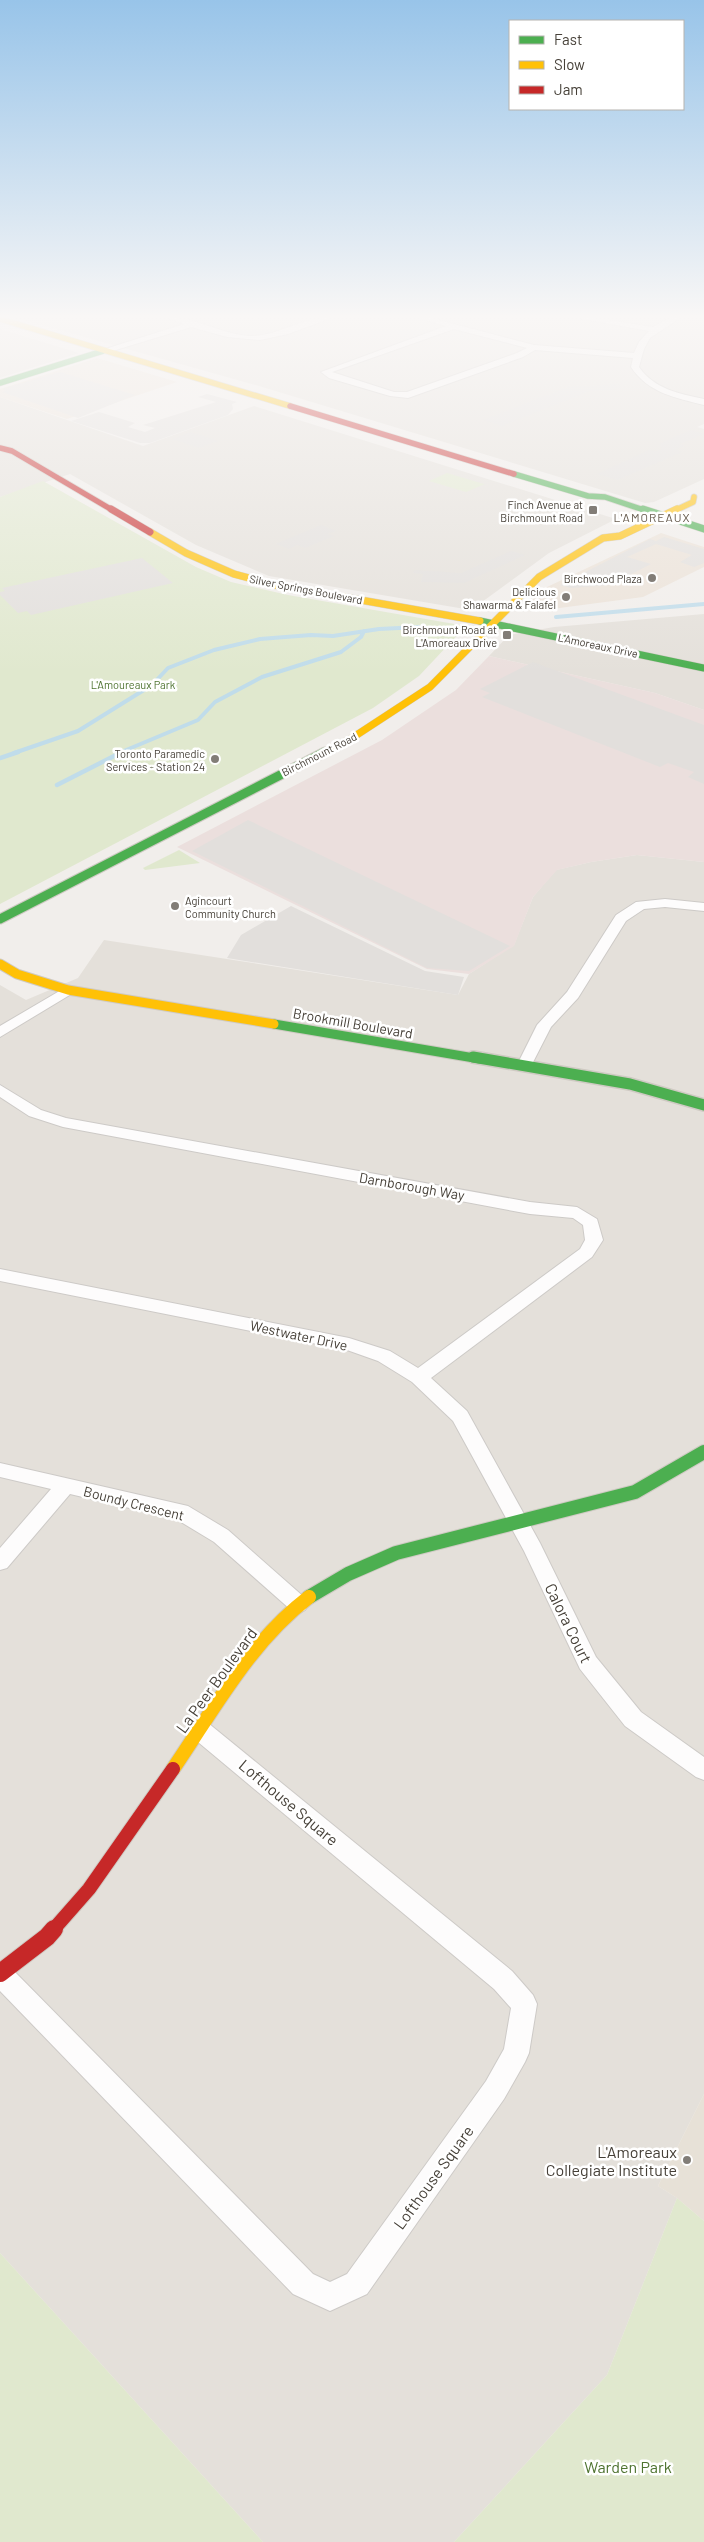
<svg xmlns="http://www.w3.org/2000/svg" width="704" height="2542" viewBox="0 0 704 2542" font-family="Barlow,sans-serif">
  <rect width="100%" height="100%" fill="#f1eeeb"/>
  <path fill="#e4e0da" d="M 17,318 L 704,318 L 704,424 L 697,427 L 704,429 L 704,479 L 654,502 L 645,503 L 259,386 Z
    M 0,329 L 79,353 L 0,378 Z
    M 0,397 L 143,446 L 254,406 L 616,519 L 549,553 L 471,610 L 269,576 L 196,545 L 70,474 L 0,497 Z
    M 704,614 L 704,710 L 655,693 L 489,656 L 509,635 L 554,627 Z
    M 637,855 L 704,862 L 704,2094 L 658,2186 L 677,2198 L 607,2375 L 454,2542 L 263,2542 L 0,2253 L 0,985 L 26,1000 L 78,978 L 104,940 L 458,995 L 469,974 L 514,945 L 533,897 L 556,870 L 591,862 Z"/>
  <path fill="#ebe2d8" d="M 97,358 L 177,382 L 67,419 L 0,397 L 0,389 Z
    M 661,533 L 704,547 L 704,567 L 643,597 L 552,609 L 527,604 L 547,587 Z"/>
  <path fill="#e7e1d7" d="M 704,2094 L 704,2221 L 677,2198 L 658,2186 Z"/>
  <path fill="#ebdfdd" d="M 489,656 L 655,693 L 704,710 L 704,862 L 637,855 L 591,862 L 557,870 L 533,897 L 514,946 L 469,974 L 427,969 L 177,847 L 382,740 L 456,690 Z"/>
  <path fill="#e0e8ce" d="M 447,473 L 484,484 L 485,484 L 466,492 L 429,481 Z
    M 43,481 L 196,567 L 231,582 L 288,595 L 466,626 L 419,676 L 373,708 L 0,904 L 0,497 Z
    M 179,850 L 200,863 L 145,870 L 143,868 Z
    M 677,2198 L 704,2221 L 704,2542 L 454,2542 L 607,2375 Z
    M 0,2253 L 263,2542 L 0,2542 Z"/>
  <path fill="#e2dfdc" d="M 60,372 L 135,395 L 78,418 L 2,392 L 6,391 L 2,389 Z
    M 619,384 L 621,389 L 590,391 L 502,426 L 483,420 L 568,387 Z
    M 207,394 L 237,402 L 232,404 L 233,409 L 228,415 L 150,443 L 140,443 L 71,421 L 99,412 L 135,423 L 128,427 L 145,432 L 155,428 L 143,425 L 216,402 L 198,397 Z
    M 690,430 L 704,434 L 680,444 L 685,446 L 676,449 L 682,452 L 618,480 L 597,474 L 649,450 L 657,451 L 662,449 L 659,444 Z
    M 191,432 L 218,441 L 199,448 L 172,439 Z
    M 321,525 L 336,531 L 327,534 L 334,536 L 305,548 L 297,545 L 289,549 L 276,544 Z
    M 664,537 L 704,549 L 704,563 L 694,567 L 680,562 L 692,555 L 656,544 L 627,557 L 651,564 L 610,585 L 571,588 L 560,585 L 650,539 L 656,541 Z
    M 511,551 L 525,555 L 464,583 L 421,582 L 423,574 L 413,573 L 415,570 L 461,573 Z
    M 142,558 L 173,583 L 31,615 L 27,611 L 18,613 L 0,595 L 0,592 L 5,591 L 2,588 Z
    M 533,662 L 704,725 L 704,784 L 688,777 L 694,772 L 668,763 L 660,767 L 482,697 L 490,693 L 480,689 Z
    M 248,820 L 510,946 L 469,971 L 427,968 L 192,851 Z
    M 291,906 L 425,971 L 464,977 L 458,995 L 227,958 L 241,935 Z"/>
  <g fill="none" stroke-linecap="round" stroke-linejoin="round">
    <path stroke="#c0dcea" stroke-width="4" d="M 556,617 L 704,604
      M 14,753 L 78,731 L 152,685 L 168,668 L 214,650 L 260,639 L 311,635 L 333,636 L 379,629 L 419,627
      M 119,753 L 198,720 L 215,702 L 262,677 L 341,652 L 361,637 L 364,631"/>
    <path stroke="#c0dcea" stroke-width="4.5" d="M 0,758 L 18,752
      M 57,785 L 122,752"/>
    <defs>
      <path id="street" d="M 168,318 C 196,316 223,336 252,336 C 279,336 304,316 331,318 L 288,334 L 260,340 L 227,337 L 191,327 L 106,353 L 99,351 L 184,324 Z
        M 419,318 L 431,318 L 534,345 L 634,353 L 639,342 L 649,331 L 578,318 L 595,318 L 653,327 L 670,318 L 680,318 L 650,338 L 644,349 L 639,367 C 654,389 680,394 704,399 L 704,405 C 676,398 648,393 631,367 L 633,358 L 535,350 L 523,357 L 408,398 L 390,396 L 329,378 L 321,372 L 446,326 ZM 454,329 L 527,348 L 517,353 L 407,392 L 394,392 L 332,372 Z
        M 665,899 L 704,903 L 704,911 L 665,907 L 644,909 L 626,921 L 578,998 L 551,1027 L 529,1070 L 519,1070 L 516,1067 L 537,1025 L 567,992 L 616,915 L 636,902 Z
        M 68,986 L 73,987 L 75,990 L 73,993 L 0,1037 L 0,1026 Z
        M 0,1085 L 41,1110 L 66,1118 L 530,1202 L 577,1207 L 597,1219 L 603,1240 L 592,1257 L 431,1378 L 467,1411 L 540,1543 L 596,1657 L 641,1712 L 704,1757 L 704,1780 L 696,1777 L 625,1726 L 580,1669 L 524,1551 L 453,1421 L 412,1382 L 378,1361 L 347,1350 L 0,1281 L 0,1269 L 349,1338 L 390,1351 L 418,1368 L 580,1249 L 585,1240 L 583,1225 L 573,1218 L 530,1214 L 63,1127 L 29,1116 L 0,1097 Z
        M 0,1463 L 188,1506 L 228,1530 L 305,1598 L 308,1604 L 305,1610 L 298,1613 L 291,1610 L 214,1542 L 176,1519 L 70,1494 L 7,1568 L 0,1570 L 0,1548 L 51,1489 L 0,1477 Z
        M 200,1720 L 208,1723 L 512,1971 L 533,1995 L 537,2004 L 529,2053 L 525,2062 L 504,2099 L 367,2294 L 330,2311 L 293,2294 L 0,1991 L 0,1962 L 9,1966 L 313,2274 L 330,2282 L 347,2274 L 486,2081 L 504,2049 L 511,2008 L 494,1989 L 192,1737 L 189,1730 L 192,1723 Z"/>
      <path id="fast-far4" d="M 0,383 L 103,351
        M 514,474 L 588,496 L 605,497 L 647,511"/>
      <path id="fast-far3" d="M 643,509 L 704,529
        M 480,621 L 704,668
        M 323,753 L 325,752"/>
      <path id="fast-far2" d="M 0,919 L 325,752
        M 274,1024 L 480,1059"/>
      <path id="fast-far1" d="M 473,1057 L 630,1084 L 704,1105"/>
      <path id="fast" d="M 309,1597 L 348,1574 L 396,1553 L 635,1492 L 704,1452"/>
      <path id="slow-far3" d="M 0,319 L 290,406
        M 674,511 L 693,502 L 694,497"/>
      <path id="slow-far2" d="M 150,532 L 186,553 L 234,574 L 275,585 L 480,621
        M 325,752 L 352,738 L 430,687 L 539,577 L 603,538 L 620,536 L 677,509"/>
      <path id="slow-far1" d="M 0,964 L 17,974 L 68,990 L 274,1024"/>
      <path id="slow" d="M 173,1769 C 214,1709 250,1642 309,1597"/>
      <path id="jam-far3" d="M 290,406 L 514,474
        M 0,448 L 12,451 L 114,511"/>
      <path id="jam-far2" d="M 111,509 L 150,532"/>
      <path id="jam-far1" d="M 53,1930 L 89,1889 L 173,1769"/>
      <path id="jam" d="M 0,1973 L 47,1937 L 54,1929"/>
    </defs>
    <use href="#street" stroke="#cdcac7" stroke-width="2"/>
    <use href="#fast-far4" stroke="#cfcac3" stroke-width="7"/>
    <use href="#fast-far3" stroke="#cfcac3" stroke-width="8"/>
    <use href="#fast-far2" stroke="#cfcac3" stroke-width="11"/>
    <use href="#fast-far1" stroke="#cfcac3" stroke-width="14"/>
    <use href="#fast" stroke="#cfcac3" stroke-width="16"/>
    <use href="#slow-far3" stroke="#cfcac3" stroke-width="7"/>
    <use href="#slow-far2" stroke="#cfcac3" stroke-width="8"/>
    <use href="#slow-far1" stroke="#cfcac3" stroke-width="11"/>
    <use href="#slow" stroke="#cfcac3" stroke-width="16"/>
    <use href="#jam-far3" stroke="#cfcac3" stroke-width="7"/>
    <use href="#jam-far2" stroke="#cfcac3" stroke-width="8"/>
    <use href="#jam-far1" stroke="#cfcac3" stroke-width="16"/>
    <use href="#jam" stroke="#cfcac3" stroke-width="20"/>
    <use href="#street" fill="#fdfcfc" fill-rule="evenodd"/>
    <use href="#fast-far4" stroke="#4caf50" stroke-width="5.5"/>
    <use href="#fast-far3" stroke="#4caf50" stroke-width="7"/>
    <use href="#fast-far2" stroke="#4caf50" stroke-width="9"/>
    <use href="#fast-far1" stroke="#4caf50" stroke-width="11"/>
    <use href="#fast" stroke="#4caf50" stroke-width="14"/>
    <use href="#slow-far3" stroke="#ffc107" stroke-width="5.5"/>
    <use href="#slow-far2" stroke="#ffc107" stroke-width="7"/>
    <use href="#slow-far1" stroke="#ffc107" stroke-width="9"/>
    <use href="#slow" stroke="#ffc107" stroke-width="14"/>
    <use href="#jam-far3" stroke="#c62828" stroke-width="5.5"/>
    <use href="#jam-far2" stroke="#c62828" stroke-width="7"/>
    <use href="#jam-far1" stroke="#c62828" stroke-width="14"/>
    <use href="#jam" stroke="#c62828" stroke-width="18"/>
  </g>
  <linearGradient id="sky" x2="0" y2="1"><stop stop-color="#98c4e9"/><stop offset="0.47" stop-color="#f9f7f6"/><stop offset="1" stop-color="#f9f7f6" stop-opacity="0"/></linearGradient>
  <rect width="704" height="674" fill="url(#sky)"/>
  <g fill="#827d77" stroke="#fff" stroke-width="2">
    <rect x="588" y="505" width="10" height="10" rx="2.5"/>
    <circle cx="652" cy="578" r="5"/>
    <circle cx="566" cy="597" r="5"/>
    <rect x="502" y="630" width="10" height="10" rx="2.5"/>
    <circle cx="215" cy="759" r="5"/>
    <circle cx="175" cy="906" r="5"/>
    <circle cx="687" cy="2160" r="5"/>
  </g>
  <g text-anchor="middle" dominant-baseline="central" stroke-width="5" stroke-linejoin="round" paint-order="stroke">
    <g font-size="11" fill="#464038" stroke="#fff" text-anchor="end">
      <text x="583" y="504">Finch Avenue at<tspan x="583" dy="13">Birchmount Road</tspan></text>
      <text x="642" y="578">Birchwood Plaza</text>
      <text x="556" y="591">Delicious<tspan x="556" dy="13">Shawarma &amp; Falafel</tspan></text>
      <text x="497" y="629">Birchmount Road at<tspan x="497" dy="13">L'Amoreaux Drive</tspan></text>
      <text x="205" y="753">Toronto Paramedic<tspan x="205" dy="13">Services - Station 24</tspan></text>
      <text x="185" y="900" text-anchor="start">Agincourt<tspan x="185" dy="13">Community Church</tspan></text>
    </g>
    <g font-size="11" fill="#464038" stroke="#fff">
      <text transform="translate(306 589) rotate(11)">Silver Springs Boulevard</text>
      <text transform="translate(598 645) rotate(12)">L'Amoreaux Drive</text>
      <text transform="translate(319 754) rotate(-27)">Birchmount Road</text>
    </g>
    <g font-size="11" fill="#4e7330" stroke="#fff">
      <text x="133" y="684">L'Amoureaux Park</text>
    </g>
    <g font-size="12" letter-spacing="1" fill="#685d50" stroke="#fff">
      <text x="652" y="517">L'AMOREAUX</text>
    </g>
    <g font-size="14" fill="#464038" stroke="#fff">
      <text transform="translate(353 1023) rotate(10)">Brookmill Boulevard</text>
      <text transform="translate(412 1186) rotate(10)">Darnborough Way</text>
      <text transform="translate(299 1335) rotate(12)">Westwater Drive</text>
      <text transform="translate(134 1503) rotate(14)">Boundy Crescent</text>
    </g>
    <g font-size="16" fill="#464038" stroke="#fff">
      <text transform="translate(569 1623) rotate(64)">Calora Court</text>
      <text transform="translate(216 1680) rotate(-54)">La Peer Boulevard</text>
      <text transform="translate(289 1802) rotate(40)">Lofthouse Square</text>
      <text transform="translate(433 2177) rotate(-54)">Lofthouse Square</text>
    </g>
    <g font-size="16" fill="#464038" stroke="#fff" text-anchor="end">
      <text x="677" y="2151">L'Amoreaux<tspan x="677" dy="18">Collegiate Institute</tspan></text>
    </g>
    <g font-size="16" fill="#4e7330" stroke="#fff">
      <text x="628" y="2466">Warden Park</text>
    </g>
  </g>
  <rect x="509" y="20" width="175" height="90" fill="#ffffff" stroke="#b5b3af"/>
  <rect x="519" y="36" width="25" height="8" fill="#4caf50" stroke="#b5b3af"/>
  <text x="554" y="45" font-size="15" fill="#464038">Fast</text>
  <rect x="519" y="61" width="25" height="8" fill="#ffc107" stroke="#b5b3af"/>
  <text x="554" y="70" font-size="15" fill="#464038">Slow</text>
  <rect x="519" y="86" width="25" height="8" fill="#c62828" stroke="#b5b3af"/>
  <text x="554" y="95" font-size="15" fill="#464038">Jam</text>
</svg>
